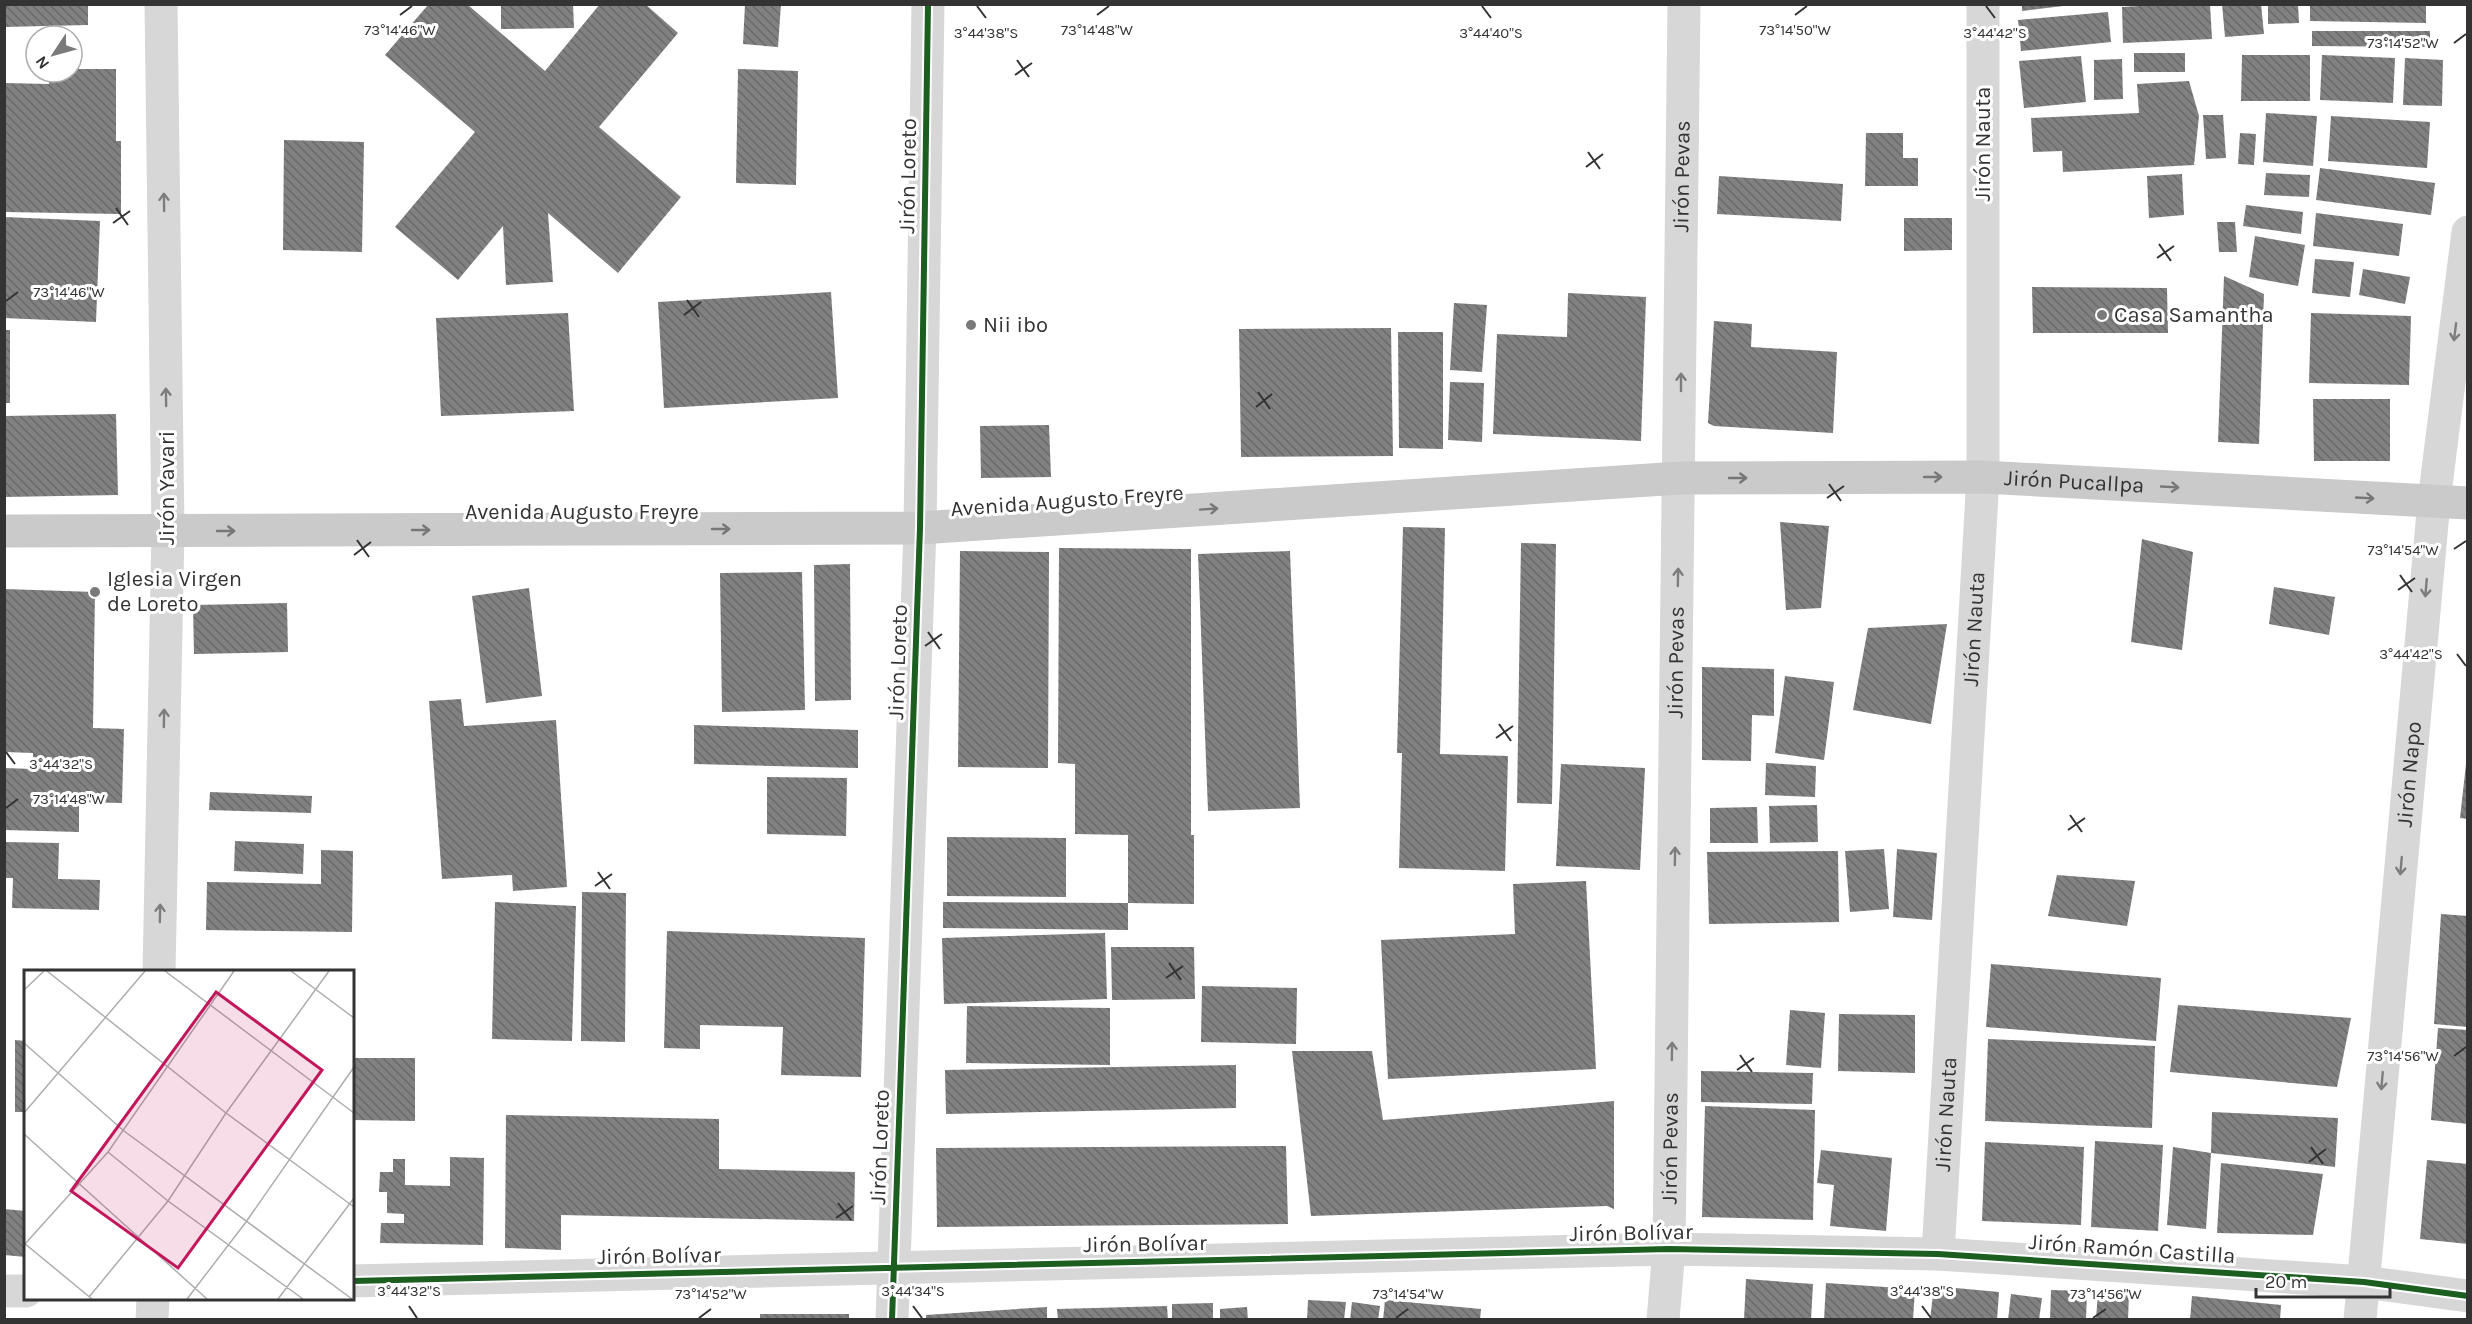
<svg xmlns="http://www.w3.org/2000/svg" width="2472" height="1324" viewBox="0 0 2472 1324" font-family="Karla,sans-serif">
  <defs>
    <pattern id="building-back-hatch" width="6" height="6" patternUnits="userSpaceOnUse" patternTransform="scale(1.5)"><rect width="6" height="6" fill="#818181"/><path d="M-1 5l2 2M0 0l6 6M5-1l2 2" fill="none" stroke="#6a6a6a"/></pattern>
  </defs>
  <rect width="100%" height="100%" fill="#fff"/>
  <path fill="url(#building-back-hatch)" d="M 4,4 L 88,4 L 88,25 L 4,27 Z
    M 501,4 L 573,4 L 574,28 L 501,29 Z
    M 600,4 L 645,4 L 678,33 L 599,127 L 681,197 L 618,273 L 548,213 L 553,282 L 506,285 L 503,226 L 458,280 L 395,227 L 475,132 L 385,55 L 428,5 L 468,5 L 545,71 Z
    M 745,4 L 781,4 L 778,47 L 743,44 Z
    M 2022,4 L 2063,4 L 2063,6 L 2022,11 Z
    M 2175,4 L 2210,4 L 2212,39 L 2123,43 L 2122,7 Z
    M 2222,4 L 2261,4 L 2264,34 L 2225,37 Z
    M 2268,4 L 2298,4 L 2299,23 L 2268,24 Z
    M 2310,4 L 2426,4 L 2426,23 L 2310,21 Z
    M 2108,12 L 2111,42 L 2021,51 L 2018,20 Z
    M 2312,31 L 2430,31 L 2430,47 L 2312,46 Z
    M 2134,53 L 2185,53 L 2185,72 L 2134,72 Z
    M 2242,55 L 2310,55 L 2310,101 L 2241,101 Z
    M 2322,55 L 2395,58 L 2393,103 L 2320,100 Z
    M 2081,56 L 2086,102 L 2024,108 L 2019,61 Z
    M 2405,58 L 2443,60 L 2442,106 L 2403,105 Z
    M 2122,59 L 2123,99 L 2094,100 L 2094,60 Z
    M 72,69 L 116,69 L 116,141 L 121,141 L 121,214 L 4,212 L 4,83 L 49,84 L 49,72 L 72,72 Z
    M 738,69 L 798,71 L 796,185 L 736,183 Z
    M 2189,81 L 2199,116 L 2194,165 L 2063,172 L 2062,151 L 2033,152 L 2031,118 L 2139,113 L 2137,84 Z
    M 2266,113 L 2317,116 L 2313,166 L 2263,162 Z
    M 2203,115 L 2223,115 L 2226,158 L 2206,159 Z
    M 2331,116 L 2430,122 L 2427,168 L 2328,161 Z
    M 1866,133 L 1903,133 L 1903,158 L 1918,158 L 1918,186 L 1865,186 Z
    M 2240,133 L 2256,134 L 2254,165 L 2238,164 Z
    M 284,140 L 364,142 L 362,252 L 283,250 Z
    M 2320,168 L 2435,183 L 2431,215 L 2316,200 Z
    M 2266,173 L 2310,175 L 2309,197 L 2264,195 Z
    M 2182,174 L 2184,215 L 2149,218 L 2147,176 Z
    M 1719,176 L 1843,184 L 1841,221 L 1717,214 Z
    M 2246,205 L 2303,212 L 2301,234 L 2243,226 Z
    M 2316,213 L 2403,224 L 2399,256 L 2313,246 Z
    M 4,217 L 100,221 L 96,322 L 4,318 Z
    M 1904,218 L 1952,218 L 1952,250 L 1904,251 Z
    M 2217,222 L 2235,222 L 2237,252 L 2219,252 Z
    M 2255,236 L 2305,245 L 2298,286 L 2249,277 Z
    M 2315,259 L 2354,262 L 2350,297 L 2312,293 Z
    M 2363,269 L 2410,277 L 2405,304 L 2359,295 Z
    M 2224,276 L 2264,294 L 2259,444 L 2218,442 Z
    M 2032,287 L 2167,288 L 2168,333 L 2033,333 Z
    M 831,292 L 838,398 L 664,408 L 658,302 Z
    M 1568,293 L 1646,297 L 1641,441 L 1493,434 L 1497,334 L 1567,337 Z
    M 1454,303 L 1487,305 L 1482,372 L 1450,370 Z
    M 568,313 L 574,411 L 441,416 L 436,318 Z
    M 2311,313 L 2411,316 L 2409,385 L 2309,383 Z
    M 1714,321 L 1752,324 L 1751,347 L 1837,352 L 1833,433 L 1714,426 L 1708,423 Z
    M 1391,328 L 1393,456 L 1241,457 L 1239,329 Z
    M 4,330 L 10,330 L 10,403 L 4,403 Z
    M 1398,332 L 1443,332 L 1443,449 L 1399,448 Z
    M 1450,382 L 1484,383 L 1482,442 L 1448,440 Z
    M 2313,399 L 2390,399 L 2390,461 L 2314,461 Z
    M 116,414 L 118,495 L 4,497 L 4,416 Z
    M 1049,425 L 1051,477 L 981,478 L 980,426 Z
    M 1780,522 L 1829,526 L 1821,608 L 1786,610 Z
    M 1403,527 L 1445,528 L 1440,754 L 1508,756 L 1505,871 L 1399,868 L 1402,753 L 1397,753 Z
    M 2142,539 L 2193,552 L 2182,650 L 2131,642 Z
    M 1521,543 L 1556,544 L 1552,804 L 1517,803 Z
    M 1059,548 L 1191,549 L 1191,835 L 1194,835 L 1194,904 L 1128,903 L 1128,835 L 1075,834 L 1075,764 L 1058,763 Z
    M 960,551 L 1049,552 L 1048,768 L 958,767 Z
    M 1290,551 L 1300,808 L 1208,811 L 1198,554 Z
    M 850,564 L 851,700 L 815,701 L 814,565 Z
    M 802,572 L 805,710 L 722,712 L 720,573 Z
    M 2274,587 L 2335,597 L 2329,635 L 2269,624 Z
    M 529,588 L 542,696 L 486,703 L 472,596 Z
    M 5,589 L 95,592 L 93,728 L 124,729 L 122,803 L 79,802 L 79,832 L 4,830 L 4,768 L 33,769 L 33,753 L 5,752 Z
    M 287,603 L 288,652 L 194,654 L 193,605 Z
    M 1947,624 L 1931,724 L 1853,710 L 1868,628 Z
    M 1702,667 L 1774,669 L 1774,716 L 1752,715 L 1751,761 L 1702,760 Z
    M 1785,676 L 1834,682 L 1824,760 L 1775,753 Z
    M 461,699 L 464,726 L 556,720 L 567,887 L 513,891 L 512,875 L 442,879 L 429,701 Z
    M 694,725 L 858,730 L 858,768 L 694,764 Z
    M 1766,763 L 1816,766 L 1815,797 L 1765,795 Z
    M 1561,764 L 1645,768 L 1640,870 L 1556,866 Z
    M 2466,764 L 2468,764 L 2468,819 L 2460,818 Z
    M 767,777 L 847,778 L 846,836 L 767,834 Z
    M 210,792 L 312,796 L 311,813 L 209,810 Z
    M 1817,805 L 1818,842 L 1770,843 L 1769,806 Z
    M 1757,807 L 1758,843 L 1710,843 L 1710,808 Z
    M 947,837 L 1066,838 L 1066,897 L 947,896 Z
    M 235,841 L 304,844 L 303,874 L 234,871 Z
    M 4,842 L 59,843 L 58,879 L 100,880 L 99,910 L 12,908 L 13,878 L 4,878 Z
    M 1884,849 L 1889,909 L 1850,912 L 1845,851 Z
    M 1897,849 L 1937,853 L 1932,920 L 1893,917 Z
    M 321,850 L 353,851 L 352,932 L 206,930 L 207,882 L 321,884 Z
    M 1838,851 L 1839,922 L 1709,924 L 1707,852 Z
    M 2057,875 L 2135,881 L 2127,926 L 2048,916 Z
    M 1586,881 L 1596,1069 L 1388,1079 L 1381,940 L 1515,934 L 1513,884 Z
    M 582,892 L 626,893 L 625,1042 L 581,1041 Z
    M 495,902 L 576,906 L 572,1041 L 492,1039 Z
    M 943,902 L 1128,903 L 1128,930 L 943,928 Z
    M 2441,914 L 2468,916 L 2468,1027 L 2434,1024 Z
    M 667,931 L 865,938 L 861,1077 L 781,1075 L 783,1027 L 700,1025 L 700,1049 L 664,1048 Z
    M 1105,933 L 1107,999 L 944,1004 L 942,938 Z
    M 1111,947 L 1194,947 L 1195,999 L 1112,1000 Z
    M 1991,964 L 2161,978 L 2156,1041 L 1986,1027 Z
    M 1202,986 L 1297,988 L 1296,1044 L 1201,1042 Z
    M 2178,1005 L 2351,1018 L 2337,1087 L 2170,1072 Z
    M 967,1006 L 1110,1008 L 1110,1065 L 966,1063 Z
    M 1790,1010 L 1825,1013 L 1821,1068 L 1786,1065 Z
    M 1839,1014 L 1915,1015 L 1915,1073 L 1838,1071 Z
    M 2438,1028 L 2468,1030 L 2468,1124 L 2431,1120 Z
    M 1988,1039 L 2155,1046 L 2152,1128 L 1985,1121 Z
    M 15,1040 L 26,1041 L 26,1112 L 15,1112 Z
    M 1292,1051 L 1372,1051 L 1383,1120 L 1614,1101 L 1614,1209 L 1607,1206 L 1311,1216 Z
    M 352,1058 L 415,1058 L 415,1121 L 352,1120 Z
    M 1236,1065 L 1236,1108 L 946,1114 L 945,1070 Z
    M 1701,1071 L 1813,1073 L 1812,1104 L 1701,1102 Z
    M 1705,1106 L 1815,1110 L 1813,1220 L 1702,1217 Z
    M 2212,1112 L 2338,1118 L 2335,1167 L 2211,1153 Z
    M 506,1115 L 719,1119 L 719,1169 L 855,1172 L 854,1221 L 561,1215 L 561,1250 L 505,1248 Z
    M 2095,1141 L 2163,1145 L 2158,1231 L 2091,1227 Z
    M 1985,1142 L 2084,1147 L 2081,1225 L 1982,1221 Z
    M 1286,1146 L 1288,1224 L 937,1227 L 936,1148 Z
    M 2173,1147 L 2211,1153 L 2206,1229 L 2167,1225 Z
    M 1821,1150 L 1892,1158 L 1886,1231 L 1830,1226 L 1834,1185 L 1817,1183 Z
    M 450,1157 L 484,1158 L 483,1245 L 380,1243 L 381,1223 L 404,1223 L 404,1214 L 387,1213 L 387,1192 L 379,1192 L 380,1172 L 393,1172 L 393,1159 L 405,1159 L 405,1185 L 450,1186 Z
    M 2427,1160 L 2468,1164 L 2468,1244 L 2420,1239 Z
    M 2221,1163 L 2323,1174 L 2313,1235 L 2217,1233 Z
    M 4,1209 L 26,1211 L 26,1257 L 4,1255 Z
    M 1746,1279 L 1813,1284 L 1811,1320 L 1744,1320 Z
    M 1826,1283 L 1915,1289 L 1913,1320 L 1824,1320 Z
    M 1934,1286 L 1999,1292 L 1997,1320 L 1930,1320 Z
    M 2051,1290 L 2087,1291 L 2086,1320 L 2050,1320 Z
    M 2098,1291 L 2129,1294 L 2128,1320 L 2096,1320 Z
    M 2011,1294 L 2042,1298 L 2039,1320 L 2008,1320 Z
    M 2192,1296 L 2281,1305 L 2280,1320 L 2190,1320 Z
    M 1308,1300 L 1346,1302 L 1344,1320 L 1307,1320 Z
    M 1385,1300 L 1481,1309 L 1480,1320 L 1383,1320 Z
    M 1352,1302 L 1380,1306 L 1378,1320 L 1350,1320 Z
    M 1213,1303 L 1213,1320 L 1172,1320 L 1172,1304 Z
    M 1167,1306 L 1168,1320 L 1058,1320 L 1057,1309 Z
    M 1047,1307 L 1047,1320 L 926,1320 L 926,1315 Z
    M 1247,1307 L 1248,1320 L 1220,1320 L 1220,1309 Z
    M 760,1314 L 849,1314 L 849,1320 L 760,1320 Z"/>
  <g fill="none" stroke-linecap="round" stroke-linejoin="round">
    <g stroke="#d7d7d7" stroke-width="33">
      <path d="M 159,972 L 168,531 L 161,4"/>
      <path id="s1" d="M 1938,1254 L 1983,477 L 1983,4"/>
      <path d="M 352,1281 L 1669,1249 L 1938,1254 L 2364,1282 L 2468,1296"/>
      <path d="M 4,1291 L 26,1291"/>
      <path d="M 152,1320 L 153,1298"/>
      <path d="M 892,1320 L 920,528 L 928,4"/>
      <path id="s2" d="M 1663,1320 L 1669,1249 L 1684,4"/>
      <path id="s3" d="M 2360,1320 L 2434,501 L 2468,232"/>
    </g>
    <path stroke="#cacaca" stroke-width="33" id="s4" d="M 4,531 L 920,528 L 1680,478 L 1983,477 L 2468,503"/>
    <defs>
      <path id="cycleway" d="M 352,1281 L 1669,1249 L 1938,1254 L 2364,1282 L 2468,1296
        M 892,1320 L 920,528 L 928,4"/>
    </defs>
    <use href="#cycleway" stroke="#fff" stroke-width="10"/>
    <use href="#cycleway" stroke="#1b5e20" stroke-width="6"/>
  </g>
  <defs><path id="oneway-shaft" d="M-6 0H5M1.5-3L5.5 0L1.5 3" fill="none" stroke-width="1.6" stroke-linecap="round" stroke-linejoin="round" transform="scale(1.5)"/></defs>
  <g stroke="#7d7d7d">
    <use href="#oneway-shaft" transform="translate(164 202) rotate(-91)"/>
    <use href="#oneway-shaft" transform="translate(2455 332) rotate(97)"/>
    <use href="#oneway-shaft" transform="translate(1681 382) rotate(-90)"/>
    <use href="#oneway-shaft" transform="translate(166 397) rotate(-91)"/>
    <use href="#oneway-shaft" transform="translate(1678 577) rotate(-89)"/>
    <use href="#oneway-shaft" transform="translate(2426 588) rotate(95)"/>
    <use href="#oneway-shaft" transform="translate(164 718) rotate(-89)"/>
    <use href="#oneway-shaft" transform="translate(1675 856) rotate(-89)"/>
    <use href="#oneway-shaft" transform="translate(2401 866) rotate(95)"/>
    <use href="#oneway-shaft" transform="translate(160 913) rotate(-89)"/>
    <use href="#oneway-shaft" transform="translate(1672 1051) rotate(-89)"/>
    <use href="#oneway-shaft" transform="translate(2382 1081) rotate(95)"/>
  </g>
  <g stroke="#777">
    <use href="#oneway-shaft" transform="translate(1933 477)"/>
    <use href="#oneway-shaft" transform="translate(1738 478)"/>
    <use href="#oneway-shaft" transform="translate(2170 487) rotate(3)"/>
    <use href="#oneway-shaft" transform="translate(2365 498) rotate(3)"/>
    <use href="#oneway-shaft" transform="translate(1209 509) rotate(-4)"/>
    <use href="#oneway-shaft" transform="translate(721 529)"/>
    <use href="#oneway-shaft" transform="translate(421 530)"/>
    <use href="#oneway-shaft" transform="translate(226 531)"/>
  </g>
  <path fill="none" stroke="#333" stroke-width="2" d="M 977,6 L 986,18M 1482,6 L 1491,18M 1986,6 L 1995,18M 400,15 L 412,6M 1097,15 L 1109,6M 1795,15 L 1807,6M 2454,43 L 2466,34M 1017,60 L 1029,77M 1015,75 L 1032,63M 1588,152 L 1600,169M 1586,167 L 1603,154M 116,208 L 128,225M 113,223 L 130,211M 2159,244 L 2171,261M 2157,258 L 2174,246M 687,300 L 699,317M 6,301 L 18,292M 684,315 L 701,302M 1258,392 L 1270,409M 1256,407 L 1272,394M 1829,484 L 1841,501M 1827,498 L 1844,486M 357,540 L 369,557M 2454,549 L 2466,541M 354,555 L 371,542M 2400,575 L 2412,592M 2398,590 L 2415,578M 928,632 L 940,649M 925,646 L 942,634M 2457,654 L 2466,666M 1499,724 L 1511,741M 1496,738 L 1513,726M 6,752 L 15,764M 6,808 L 18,799M 2070,815 L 2082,832M 2068,830 L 2085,818M 598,872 L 610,889M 595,886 L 612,874M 1169,963 L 1181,980M 1166,978 L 1183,966M 1740,1055 L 1752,1072M 2454,1056 L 2466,1047M 1737,1070 L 1754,1058M 2311,1147 L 2323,1164M 2309,1162 L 2326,1149M 838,1203 L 851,1220M 836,1218 L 853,1206M 409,1306 L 417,1318M 913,1306 L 922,1318M 1922,1306 L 1931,1318M 699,1318 L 711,1309M 1396,1318 L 1408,1309M 2093,1318 L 2106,1309"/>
  <g fill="#7a7a7a" stroke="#fff" stroke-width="2">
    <circle cx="2102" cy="315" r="6"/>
    <circle cx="971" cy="325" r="6"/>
    <circle cx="95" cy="592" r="6"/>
  </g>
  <g text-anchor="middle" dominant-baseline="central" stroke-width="6" stroke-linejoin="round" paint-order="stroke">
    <g font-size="22" fill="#333" stroke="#fff">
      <text transform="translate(1983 144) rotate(-90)">Jirón Nauta</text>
      <text transform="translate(908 176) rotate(-89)">Jirón Loreto</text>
      <text stroke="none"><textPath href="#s2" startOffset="1144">Jirón Pevas</textPath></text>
      <text stroke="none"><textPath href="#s4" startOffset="2072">Jirón Pucallpa</textPath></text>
      <text transform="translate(167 488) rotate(-90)">Jirón Yavari</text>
      <text transform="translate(1067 501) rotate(-4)">Avenida Augusto Freyre</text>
      <text x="582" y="512">Avenida Augusto Freyre</text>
      <text stroke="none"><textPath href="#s1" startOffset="626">Jirón Nauta</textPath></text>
      <text transform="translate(898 662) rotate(-88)">Jirón Loreto</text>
      <text stroke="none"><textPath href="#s2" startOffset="658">Jirón Pevas</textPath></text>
      <text stroke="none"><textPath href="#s3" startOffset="548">Jirón Napo</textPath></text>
      <text stroke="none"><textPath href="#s1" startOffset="140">Jirón Nauta</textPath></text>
      <text transform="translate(880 1147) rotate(-88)">Jirón Loreto</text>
      <text stroke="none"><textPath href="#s2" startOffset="172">Jirón Pevas</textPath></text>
      <text transform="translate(1631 1233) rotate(-1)">Jirón Bolívar</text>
      <text transform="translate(1145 1244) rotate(-1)">Jirón Bolívar</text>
      <text transform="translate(2132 1249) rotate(4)">Jirón Ramón Castilla</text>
      <text transform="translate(659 1256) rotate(-1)">Jirón Bolívar</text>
    </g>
    <g font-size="22" fill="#333" stroke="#fff" text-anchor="start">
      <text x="2114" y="315">Casa Samantha</text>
      <text x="983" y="325">Nii ibo</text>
      <text x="107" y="579">Iglesia Virgen<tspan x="107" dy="25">de Loreto</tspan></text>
    </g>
  </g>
  <g transform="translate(24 970)">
    <rect width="330" height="330" fill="#fff"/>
    <path fill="none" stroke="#adadad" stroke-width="1.5" d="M 23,1 L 202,143 L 330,237M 141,1 L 330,143M 267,1 L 330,48M 0,20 L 20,1M 0,73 L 100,161 L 328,329M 0,143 L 121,1M 0,164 L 183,329M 84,182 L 144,231 L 279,329M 0,273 L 68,329M 0,275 L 84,182 L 210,1M 65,327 L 144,231 L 202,143 L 305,1M 163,329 L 222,252 L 330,97M 254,329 L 330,228"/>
    <path fill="#c2185b" fill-opacity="0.15" stroke="#c2185b" stroke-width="3" d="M 192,22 L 298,100 L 154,298 L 47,221 Z"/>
    <rect width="330" height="330" fill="none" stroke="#333" stroke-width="3"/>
  </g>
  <g font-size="15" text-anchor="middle" fill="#333" stroke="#fff" stroke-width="6" stroke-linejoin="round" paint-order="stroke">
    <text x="400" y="35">73°14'46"W</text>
    <text x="1097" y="35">73°14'48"W</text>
    <text x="1795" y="35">73°14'50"W</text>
    <text x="986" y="38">3°44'38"S</text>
    <text x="1491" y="38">3°44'40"S</text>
    <text x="1995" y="38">3°44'42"S</text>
    <text x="2403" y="48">73°14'52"W</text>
    <text x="69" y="297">73°14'46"W</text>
    <text x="2403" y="555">73°14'54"W</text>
    <text x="2411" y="659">3°44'42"S</text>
    <text x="61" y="769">3°44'32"S</text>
    <text x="69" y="804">73°14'48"W</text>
    <text x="2403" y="1061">73°14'56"W</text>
    <text x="409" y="1296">3°44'32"S</text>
    <text x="913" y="1296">3°44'34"S</text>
    <text x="1922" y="1296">3°44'38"S</text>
    <text x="711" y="1299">73°14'52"W</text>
    <text x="1408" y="1299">73°14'54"W</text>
    <text x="2106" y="1299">73°14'56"W</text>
  </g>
  <rect width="2472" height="1324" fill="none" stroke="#333333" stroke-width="12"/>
  <g transform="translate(54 54) rotate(234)"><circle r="28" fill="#ffffff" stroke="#adadad" stroke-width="1.5"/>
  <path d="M0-4.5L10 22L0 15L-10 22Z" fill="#7a7a7a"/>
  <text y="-9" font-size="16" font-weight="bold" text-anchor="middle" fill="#333333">N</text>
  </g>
  <path d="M2256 1288v9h134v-9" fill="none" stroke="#333333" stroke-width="3"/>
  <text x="2265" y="1288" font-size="18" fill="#333333" stroke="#ffffff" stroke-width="4.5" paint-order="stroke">20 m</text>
</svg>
